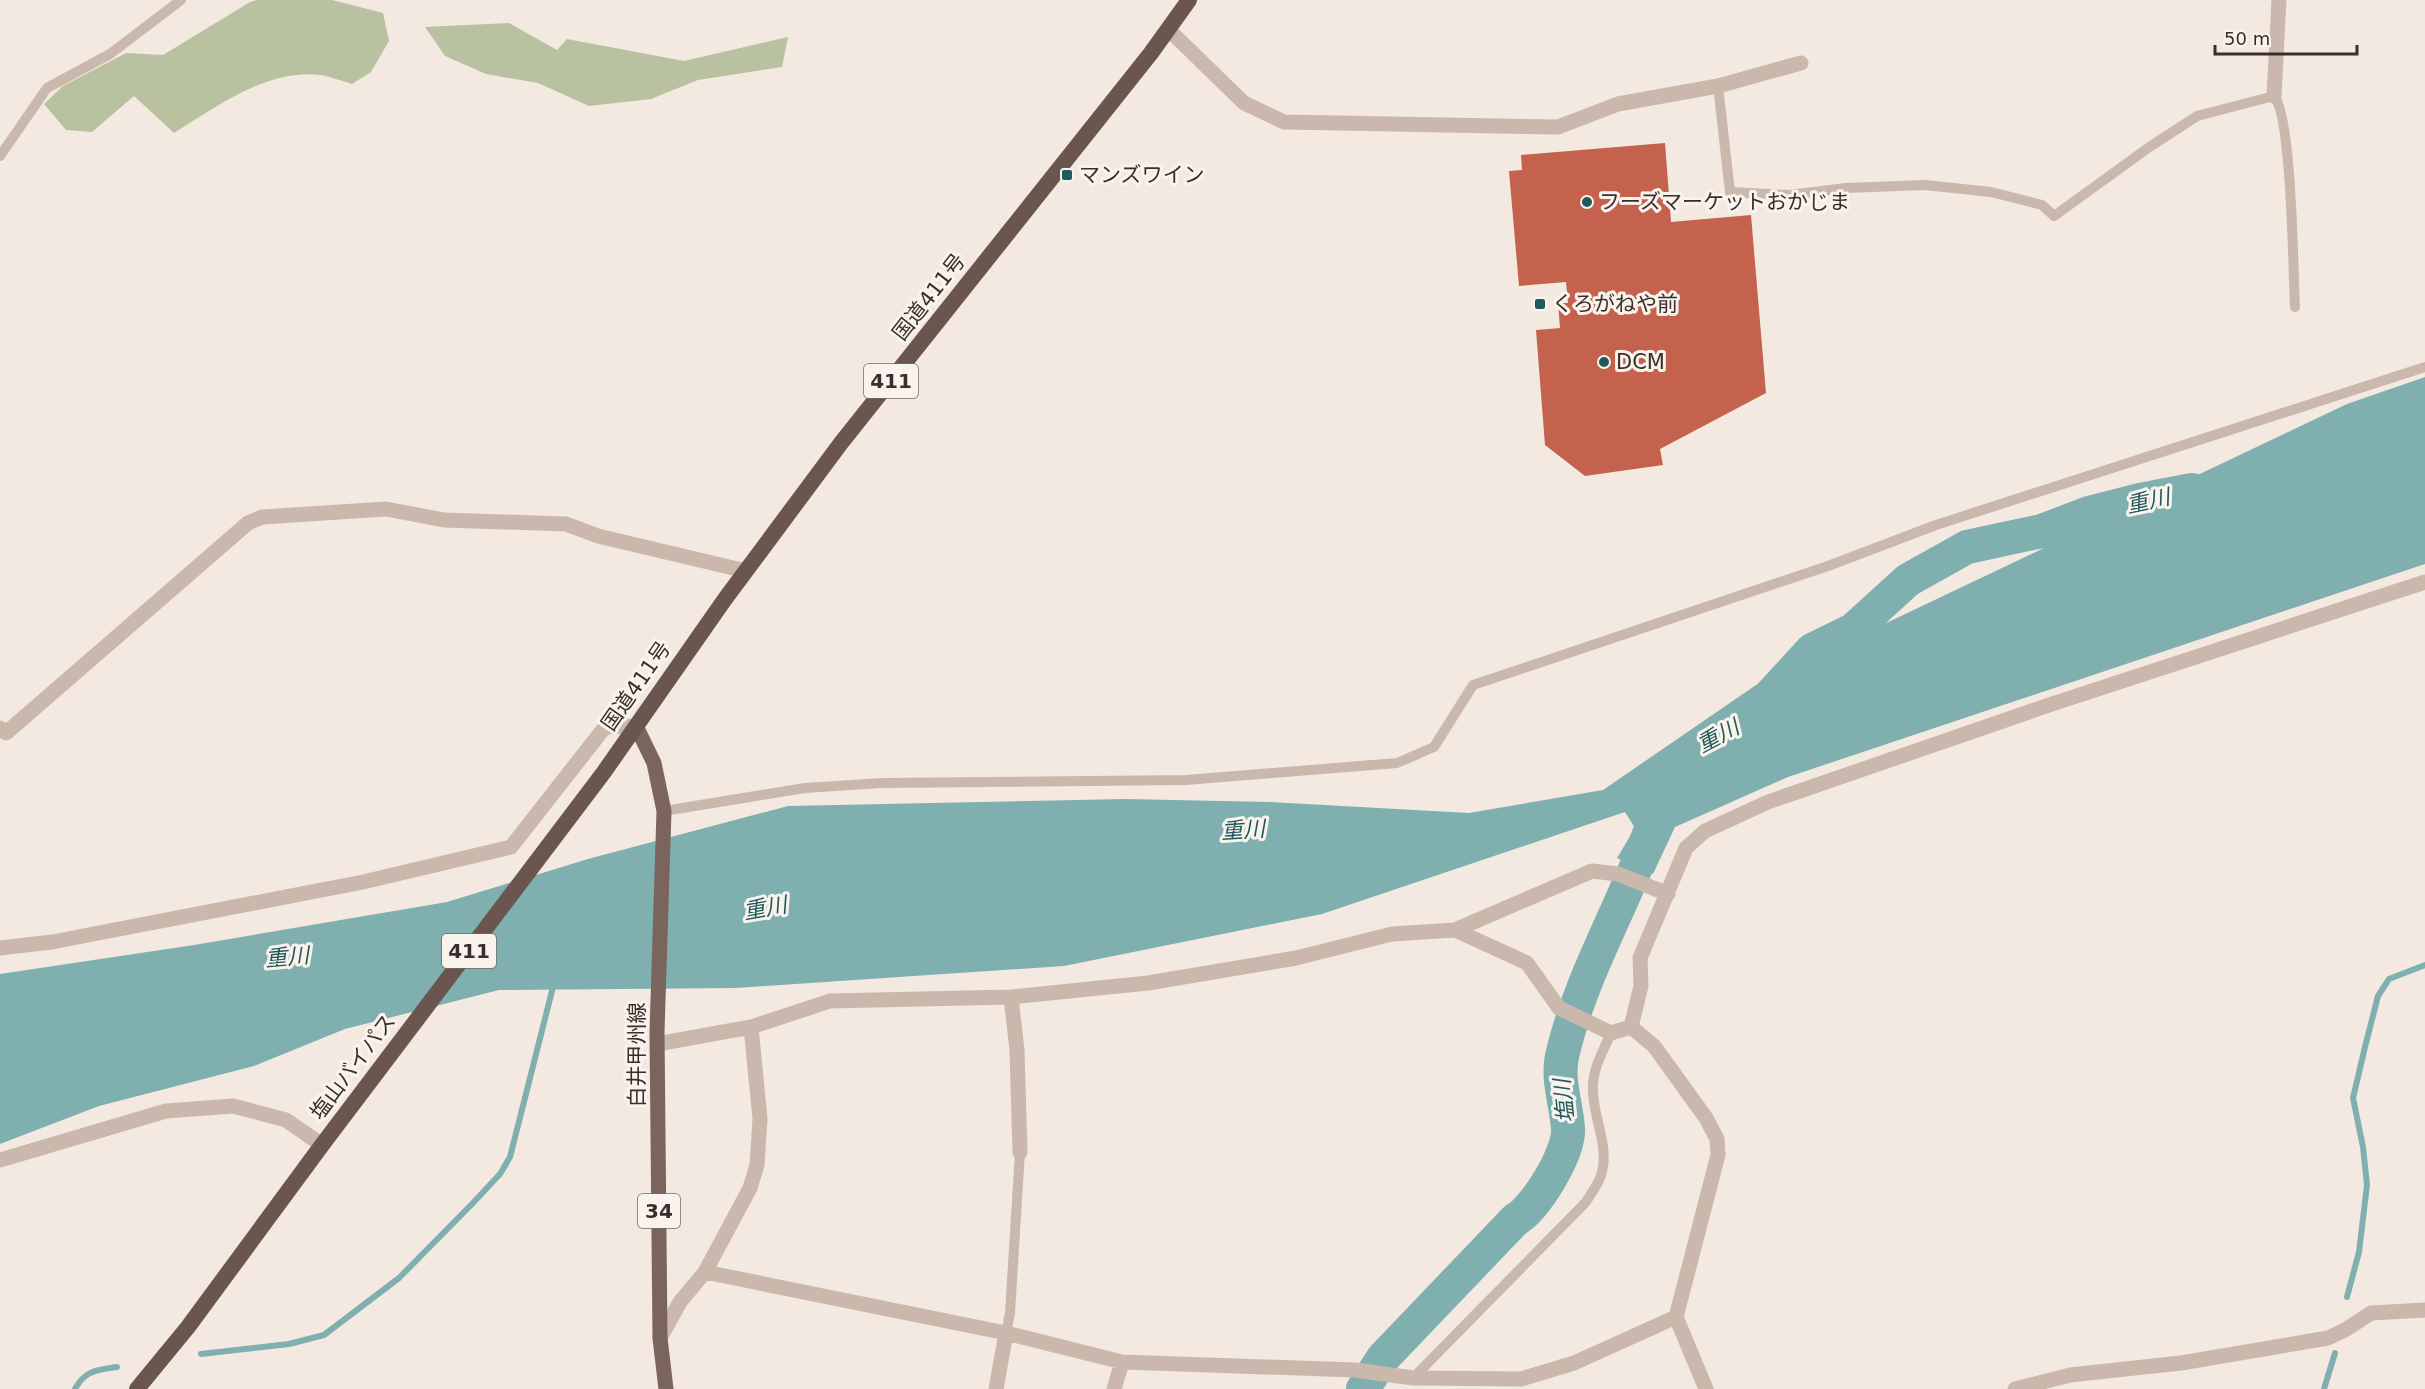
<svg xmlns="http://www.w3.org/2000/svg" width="2425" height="1389" viewBox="0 0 2425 1389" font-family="'DejaVu Sans','Noto Sans JP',sans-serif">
  <rect width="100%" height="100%" fill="#f3e9e0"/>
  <path fill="#b9c2a0" d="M 257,0 L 332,0 L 383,13 L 389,41 L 371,72 L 352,84 C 342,81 331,77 321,75 C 267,68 217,107 174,133 L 134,96 L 92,132 L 66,130 L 44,104 L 63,86 L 126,53 L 163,55 L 250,2 Z
    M 509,23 L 557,50 L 567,39 L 684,61 L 788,37 L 782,67 L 698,80 L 651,99 L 589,106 L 538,83 L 486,74 L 445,56 L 425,27 Z"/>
  <path fill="#7fb0af" d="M 2425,377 L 2425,564 L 1788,777 L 1675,827 L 1653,874 L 1617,858 L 1635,828 L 1625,812 L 1322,914 L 1064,966 L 736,988 L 499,990 L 345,1029 L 254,1066 L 99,1106 L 0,1144 L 0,974 L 194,945 L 447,902 L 588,859 L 788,806 L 1126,799 L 1269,802 L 1469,813 L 1603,790 L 1756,685 L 2347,404 Z"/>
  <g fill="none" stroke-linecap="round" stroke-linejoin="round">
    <path stroke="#7fb0af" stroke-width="6" d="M 2347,1297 L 2359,1252 L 2367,1185 L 2363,1147 L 2353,1098 L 2365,1047 L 2378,996 L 2389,979 L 2425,965
      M 201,1354 L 289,1344 L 324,1335 L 399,1278 L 472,1204 L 500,1174 L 510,1157 L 554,983
      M 75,1389 C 85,1370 98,1370 117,1367
      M 2324,1389 L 2335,1353"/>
    <path stroke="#7fb0af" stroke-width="34" d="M 1767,699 L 1812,650 L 1853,630 L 1908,580 L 1967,547 L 2042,531 L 2089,513 L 2140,500 L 2192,490
      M 1363,1389 L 1383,1358 L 1515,1220 C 1535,1209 1570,1153 1568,1128 C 1566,1102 1556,1078 1563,1052 C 1582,972 1627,900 1653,823"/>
  </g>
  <path fill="#c4624d" d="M 1665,143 L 1671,222 L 1751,215 L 1766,393 L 1660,449 L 1663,465 L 1585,476 L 1545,445 L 1536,330 L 1560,328 L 1558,303 L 1568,303 L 1566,282 L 1519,286 L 1509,171 L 1522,170 L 1521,155 Z"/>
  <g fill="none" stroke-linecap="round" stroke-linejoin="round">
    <path stroke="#cbb8ac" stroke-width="10" d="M 1718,86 L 1730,192 L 1789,195 L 1846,188 L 1925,185 L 1991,192 L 2042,205 L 2054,216 L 2148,148 L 2197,116 L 2274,96 C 2292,116 2293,271 2295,307
      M 0,156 L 47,88 L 110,54 L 181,0
      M 664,811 L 805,788 L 882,783 L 1186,780 L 1397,763 L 1434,747 L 1473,685 L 1828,566 L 1936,525 L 2425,367
      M 1006,1333 L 1010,1313 L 1020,1152
      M 1413,1378 L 1586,1202 C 1590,1195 1597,1186 1600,1178 C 1612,1147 1591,1116 1593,1086 C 1593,1068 1604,1049 1611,1033"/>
    <path stroke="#cbb8ac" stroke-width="15" d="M 1168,29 L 1244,103 L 1284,122 L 1558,127 L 1618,104 L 1718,86 L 1801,63
      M 2274,96 L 2279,0
      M 0,728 L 6,733 L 248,523 L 262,517 L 386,509 L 444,520 L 566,524 L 598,536 L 746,571
      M 1455,930 L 1592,871 L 1618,874 L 1668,894
      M 0,948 L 52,942 L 363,882 L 511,847 L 605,727 L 636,726
      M 1011,997 L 1017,1050 L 1020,1152
      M 1631,1027 L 1641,986 L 1640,958 L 1686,848 L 1705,831 L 1768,802 L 2052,704 L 2425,582
      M 657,1044 L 751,1027
      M 0,1160 L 166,1111 L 233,1106 L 286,1120 L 322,1145
      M 705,1272 L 1006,1333 L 1122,1362 L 1355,1370 L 1413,1378 L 1521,1379 L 1574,1363 L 1676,1317
      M 660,1338 L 680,1302 L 705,1272 L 750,1188 L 757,1165 L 760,1119 L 751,1027 L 830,1001 L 1011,997 L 1148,983 L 1296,958 L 1392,934 L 1455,930 L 1527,963 L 1559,1008 L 1611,1033 L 1631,1027 L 1654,1046 L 1706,1118 L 1717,1139 L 1718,1155 L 1676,1317 L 1706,1389
      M 996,1389 L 1006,1333
      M 1114,1389 L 1122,1362
      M 2015,1389 L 2070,1375 L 2181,1363 L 2328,1338 L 2345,1330 L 2371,1313 L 2425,1310"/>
    <path stroke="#7b645c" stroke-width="15" d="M 636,726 L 654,763 L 664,811 L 657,1032 L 660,1338 L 666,1389"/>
    <path stroke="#6a564f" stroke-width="16" d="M 137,1389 L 188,1327 L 322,1145 L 604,772 L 725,599 L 841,443 L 1151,53 L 1189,0"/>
  </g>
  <g fill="#205a5b" stroke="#faf3ed" stroke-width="2">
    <rect x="1061" y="169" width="12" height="12" rx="3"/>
    <circle cx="1587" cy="202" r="6"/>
    <rect x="1534" y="298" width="12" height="12" rx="3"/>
    <circle cx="1604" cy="362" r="6"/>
  </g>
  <g text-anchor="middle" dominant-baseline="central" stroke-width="6" stroke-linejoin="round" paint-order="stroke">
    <g fill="#faf3ed" stroke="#736965" stroke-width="1.5">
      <rect x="864" y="364" width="54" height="34" rx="4.5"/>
      <rect x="442" y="934" width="54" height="34" rx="4.5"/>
      <rect x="638" y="1194" width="42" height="34" rx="4.5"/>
    </g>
    <g font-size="20" font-weight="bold" fill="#392e2b">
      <text x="891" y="381">411</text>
      <text x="469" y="951">411</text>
      <text x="659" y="1211">34</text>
    </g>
    <g font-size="21" fill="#392e2b" stroke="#faf3ed" text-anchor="start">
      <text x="1079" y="175">マンズワイン</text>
      <text x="1599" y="202">フーズマーケットおかじま</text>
      <text x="1552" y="304">くろがねや前</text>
      <text x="1616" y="362">DCM</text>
    </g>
    <g font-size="21" fill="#392e2b" stroke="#faf3ed">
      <text transform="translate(929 297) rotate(-52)">国道411号</text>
      <text transform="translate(636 686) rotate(-55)">国道411号</text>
      <text transform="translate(637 1055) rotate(-90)">白井甲州線</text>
      <text transform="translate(353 1067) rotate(-53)">塩山バイパス</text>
    </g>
    <g font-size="22" font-style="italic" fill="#205a5b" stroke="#faf3ed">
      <text transform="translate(2148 501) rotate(-12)">重川</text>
      <text transform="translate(1718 736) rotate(-28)">重川</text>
      <text transform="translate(1243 830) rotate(-4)">重川</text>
      <text transform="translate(765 908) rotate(-10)">重川</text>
      <text transform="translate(287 957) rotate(-5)">重川</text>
      <text transform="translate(1564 1101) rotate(-96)">塩川</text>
    </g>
  </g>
  <path d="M2215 45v9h142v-9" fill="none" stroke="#392e2b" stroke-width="3"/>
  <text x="2224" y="45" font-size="18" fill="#392e2b" stroke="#faf3ed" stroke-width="4.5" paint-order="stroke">50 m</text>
</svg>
